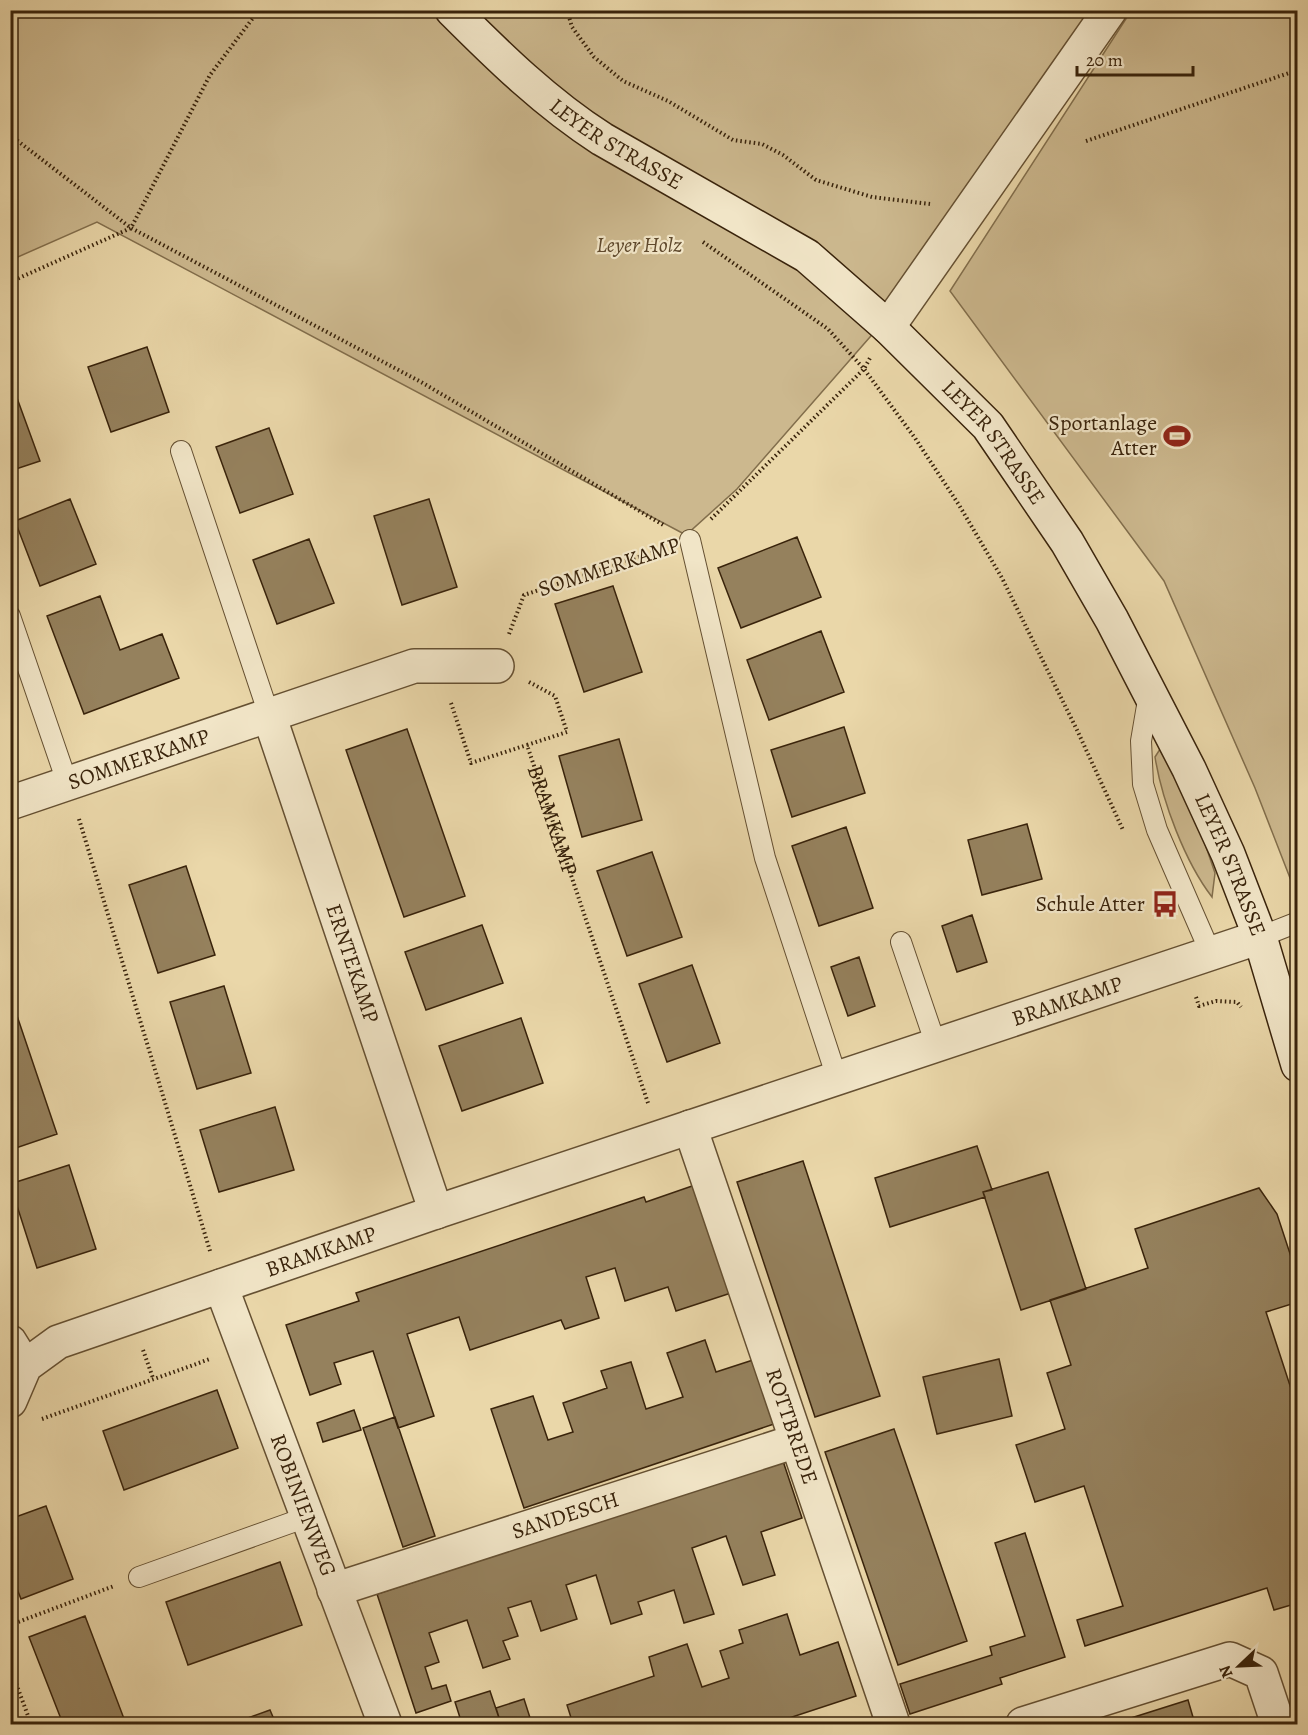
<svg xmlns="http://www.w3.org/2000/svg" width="1308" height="1735" viewBox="0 0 1308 1735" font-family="Alegreya,serif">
  <rect width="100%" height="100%" fill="#ead7a9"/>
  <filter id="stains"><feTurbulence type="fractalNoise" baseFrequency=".00333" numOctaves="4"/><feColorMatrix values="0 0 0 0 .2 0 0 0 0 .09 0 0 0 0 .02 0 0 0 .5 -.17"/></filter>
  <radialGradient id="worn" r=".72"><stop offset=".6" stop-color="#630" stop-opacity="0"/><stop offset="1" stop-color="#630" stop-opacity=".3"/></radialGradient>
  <path fill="#ccb88e" stroke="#826e4c" stroke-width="1.5" d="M 11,11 L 1098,11 L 905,297 L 737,489 L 686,535 L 97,222 L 11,260 Z
    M 1131,11 L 1297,11 L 1298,881 L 1292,883 L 1255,788 L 1164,581 L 950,291 Z
    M 1162,746 L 1203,838 L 1215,873 L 1212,897 C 1185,862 1162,801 1155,757 Z"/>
  <path fill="#95815d" stroke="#39230b" stroke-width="1.5" d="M 147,347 L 169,412 L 111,432 L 88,367 Z
    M 17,398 L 40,461 L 10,471 L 10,401 Z
    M 269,428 L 293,494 L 240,513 L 216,447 Z
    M 70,499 L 96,564 L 40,586 L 15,521 Z
    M 429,499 L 457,587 L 402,605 L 374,516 Z
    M 797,537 L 821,597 L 741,628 L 718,568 Z
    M 309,539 L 334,603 L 277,624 L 253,560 Z
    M 613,586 L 642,672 L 584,692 L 555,604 Z
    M 100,596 L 120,650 L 162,634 L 179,678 L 84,714 L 47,616 Z
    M 821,631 L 844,692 L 769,720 L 747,660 Z
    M 844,727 L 865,793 L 792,817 L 771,750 Z
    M 407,729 L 465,896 L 404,917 L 346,750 Z
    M 619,739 L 642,820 L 582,837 L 559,756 Z
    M 1027,824 L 1042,879 L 982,895 L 968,840 Z
    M 846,827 L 873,908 L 819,926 L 792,846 Z
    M 652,852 L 682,937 L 627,956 L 597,871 Z
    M 186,866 L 215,955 L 158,973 L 129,885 Z
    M 972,915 L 987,962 L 957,972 L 942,926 Z
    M 482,925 L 503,983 L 426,1010 L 405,952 Z
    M 859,957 L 875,1006 L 848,1016 L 831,967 Z
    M 692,965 L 720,1043 L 667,1062 L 639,984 Z
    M 224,986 L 251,1073 L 197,1089 L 170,1002 Z
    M 10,995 L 57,1134 L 10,1150 Z
    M 521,1018 L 543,1083 L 462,1111 L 439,1046 Z
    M 275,1107 L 294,1170 L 219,1192 L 200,1130 Z
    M 977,1146 L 992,1190 L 983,1192 L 985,1197 L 890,1227 L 875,1178 Z
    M 803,1161 L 880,1396 L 815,1417 L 737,1182 Z
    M 69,1165 L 96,1249 L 37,1268 L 10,1184 Z
    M 1048,1172 L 1086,1289 L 1021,1310 L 983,1192 Z
    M 695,1185 L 731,1293 L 676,1311 L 668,1287 L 625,1301 L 615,1268 L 586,1277 L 599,1318 L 565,1329 L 561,1320 L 470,1350 L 459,1317 L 407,1334 L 434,1416 L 398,1428 L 373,1351 L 334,1363 L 341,1384 L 310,1395 L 286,1325 L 359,1301 L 356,1293 L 644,1197 L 646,1202 Z
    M 1259,1188 L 1277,1214 L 1298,1278 L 1298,1302 L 1266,1312 L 1298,1410 L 1298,1603 L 1274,1610 L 1267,1588 L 1085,1646 L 1077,1620 L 1123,1606 L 1084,1486 L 1035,1502 L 1016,1445 L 1065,1429 L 1047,1373 L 1071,1365 L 1050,1300 L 1148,1268 L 1135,1229 Z
    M 705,1340 L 716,1372 L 753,1360 L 774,1424 L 524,1508 L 491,1409 L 533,1396 L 548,1440 L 573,1432 L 563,1403 L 607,1388 L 601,1371 L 631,1362 L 646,1409 L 683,1397 L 667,1353 Z
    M 999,1359 L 1012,1416 L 937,1434 L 923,1377 Z
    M 217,1390 L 238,1448 L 124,1490 L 103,1431 Z
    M 354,1410 L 361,1430 L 323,1442 L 317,1423 Z
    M 395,1417 L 435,1536 L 403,1547 L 363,1428 Z
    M 894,1429 L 967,1641 L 898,1665 L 825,1452 Z
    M 783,1461 L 802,1518 L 761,1532 L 775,1575 L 743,1585 L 726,1536 L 692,1548 L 714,1614 L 684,1623 L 674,1590 L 638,1602 L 642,1614 L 611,1624 L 596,1575 L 566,1585 L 577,1619 L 541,1631 L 531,1601 L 508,1608 L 518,1636 L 503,1641 L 510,1659 L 483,1668 L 467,1620 L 429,1633 L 439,1662 L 425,1667 L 432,1689 L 446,1685 L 451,1701 L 416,1713 L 377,1594 Z
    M 46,1506 L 73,1579 L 21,1599 L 10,1571 L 10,1519 Z
    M 1025,1533 L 1065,1657 L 1000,1678 L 1002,1684 L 910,1714 L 900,1684 L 992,1655 L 990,1647 L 1025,1636 L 995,1543 Z
    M 280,1562 L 302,1625 L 188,1665 L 166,1602 Z
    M 787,1614 L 800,1655 L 838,1642 L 856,1696 L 771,1724 L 573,1724 L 567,1705 L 654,1676 L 649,1657 L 687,1644 L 702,1687 L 729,1678 L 720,1651 L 743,1643 L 739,1630 Z
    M 85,1616 L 126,1724 L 63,1724 L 29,1637 Z
    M 490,1691 L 501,1724 L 462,1724 L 455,1702 Z
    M 524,1699 L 532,1724 L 501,1724 L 496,1708 Z
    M 1188,1700 L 1195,1724 L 1112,1724 Z
    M 270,1710 L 276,1724 L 231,1724 Z"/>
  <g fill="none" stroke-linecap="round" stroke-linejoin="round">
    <defs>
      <path id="lane" d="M 181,451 L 269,715
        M 690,540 L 765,858 L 837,1078
        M 10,616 L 68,785
        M 1149,694 L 1141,741 L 1143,784 L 1157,830 L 1211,954
        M 1260,937 L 1298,922
        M 901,942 L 936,1045
        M 139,1577 L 307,1517"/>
      <g id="street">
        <path d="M 888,327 L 1110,10"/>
        <path id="s2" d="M 269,715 L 436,1212"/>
        <path id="s3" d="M 10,803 L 414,666 L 497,666"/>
        <path id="s4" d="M 690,1127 L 893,1724"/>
        <path id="s5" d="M 221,1286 L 385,1724"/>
        <path d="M 10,1342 L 25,1366"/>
        <path id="s6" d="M 10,1401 L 25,1366 L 58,1342 L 436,1212 L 1260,937"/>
        <path id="s7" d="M 334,1590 L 796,1441"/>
        <path d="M 1023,1724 L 1230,1659 L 1261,1673 L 1278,1724"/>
      </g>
      <g id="secondary">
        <path id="s8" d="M 452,10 C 499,57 546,103 602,139 L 807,256 L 888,327 L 988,426 L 1067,542 L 1112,620 L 1189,769 L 1228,854 L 1260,937 L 1298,1065"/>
      </g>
    </defs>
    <use href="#lane" stroke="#655032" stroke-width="22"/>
    <use href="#street" stroke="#655032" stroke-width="36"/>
    <use href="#secondary" stroke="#39230b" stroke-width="36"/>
    <g stroke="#39230b" stroke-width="4" stroke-dasharray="1.5 3" stroke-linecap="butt">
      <path d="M 567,10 L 572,27 L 594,57 L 623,81 L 668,101 L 733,140 L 762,144 L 783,155 L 816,180 L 872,197 L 930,204"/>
      <path d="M 10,135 L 131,228 L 421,382 L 665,526"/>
      <path d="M 1086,141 L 1298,70"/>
      <path d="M 703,242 L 828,329 L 864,369 L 915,438 L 959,505 L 1002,578 L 1077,730 L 1123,830"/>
      <path d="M 10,282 L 131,228 L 210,75 L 259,10"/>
      <path d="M 711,519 L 864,369 L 870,358"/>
      <path d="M 509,634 L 524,595 L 663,549"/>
      <path id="s1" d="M 529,682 L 555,696 L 567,732 L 527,745 L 648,1103"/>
      <path d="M 451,703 L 471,763 L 527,745"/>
      <path d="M 79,819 L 210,1251"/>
      <path d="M 1196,997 L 1199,1006 L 1216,1001 L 1237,1002 L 1241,1007"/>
      <path d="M 143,1350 L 153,1378"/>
      <path d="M 42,1419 L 210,1359"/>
      <path d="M 10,1625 L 114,1586"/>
      <path d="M 10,1667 L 31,1724"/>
    </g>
    <use href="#lane" stroke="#f1e5c7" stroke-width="20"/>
    <use href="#street" stroke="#f1e5c7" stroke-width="33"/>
    <use href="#secondary" stroke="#f1e5c7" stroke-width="33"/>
  </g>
  <defs>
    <symbol id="stadium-bare" viewBox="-9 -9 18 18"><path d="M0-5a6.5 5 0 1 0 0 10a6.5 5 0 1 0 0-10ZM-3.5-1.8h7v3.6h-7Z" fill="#8f2418" stroke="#f1e5c7" stroke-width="2.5" paint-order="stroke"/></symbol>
    <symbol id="bus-bare" viewBox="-9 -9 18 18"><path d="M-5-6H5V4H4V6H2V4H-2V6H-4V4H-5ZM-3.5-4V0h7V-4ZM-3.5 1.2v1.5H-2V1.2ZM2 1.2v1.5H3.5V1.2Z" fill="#8f2418" stroke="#f1e5c7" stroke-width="2.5" paint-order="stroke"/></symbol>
  </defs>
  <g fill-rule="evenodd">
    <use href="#stadium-bare" x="1158" y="417" width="38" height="38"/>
    <use href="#bus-bare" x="1146" y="885" width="38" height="38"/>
  </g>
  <g text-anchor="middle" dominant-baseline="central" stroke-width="4.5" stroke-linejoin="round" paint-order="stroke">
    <g font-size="22" fill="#39230b" stroke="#f1e5c7">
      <text stroke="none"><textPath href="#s8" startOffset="213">LEYER STRASSE</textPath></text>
      <text stroke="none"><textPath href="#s8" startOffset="699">LEYER STRASSE</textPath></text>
      <text transform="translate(609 567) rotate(-18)">SOMMERKAMP</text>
      <text stroke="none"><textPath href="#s3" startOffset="136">SOMMERKAMP</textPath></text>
      <text stroke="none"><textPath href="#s1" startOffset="189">BRAMKAMP</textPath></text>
      <text stroke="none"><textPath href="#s8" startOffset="1185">LEYER STRASSE</textPath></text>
      <text stroke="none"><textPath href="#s2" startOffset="262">ERNTEKAMP</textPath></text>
      <text stroke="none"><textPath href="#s6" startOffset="1144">BRAMKAMP</textPath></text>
      <text stroke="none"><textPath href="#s6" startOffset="357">BRAMKAMP</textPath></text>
      <text stroke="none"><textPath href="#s4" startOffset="316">ROTTBREDE</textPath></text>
      <text stroke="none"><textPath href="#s5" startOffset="234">ROBINIENWEG</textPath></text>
      <text stroke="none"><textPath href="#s7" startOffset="243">SANDESCH</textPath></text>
    </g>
    <g font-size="22" font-style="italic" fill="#5e482c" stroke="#f1e5c7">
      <text x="639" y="245">Leyer Holz</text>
    </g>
    <g font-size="22" fill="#39230b" stroke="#f1e5c7" text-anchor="end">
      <text x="1157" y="423">Sportanlage<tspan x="1157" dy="25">Atter</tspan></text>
      <text x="1145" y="904">Schule Atter</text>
    </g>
  </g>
  <rect width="1308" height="1735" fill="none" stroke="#ead7a9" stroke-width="36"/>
  <rect x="12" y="12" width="1284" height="1711" fill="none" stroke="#39230b" stroke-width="3"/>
  <rect x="18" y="18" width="1272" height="1699" fill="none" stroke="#39230b" stroke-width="1.5"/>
  <g transform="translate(1239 1666) rotate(247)" stroke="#f1e5c7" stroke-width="4.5" paint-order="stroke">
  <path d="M0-4.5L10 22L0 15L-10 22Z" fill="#39230b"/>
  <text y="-9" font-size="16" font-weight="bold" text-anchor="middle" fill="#39230b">N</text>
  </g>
  <path d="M1077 66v9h116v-9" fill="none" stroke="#39230b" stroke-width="3"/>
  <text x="1086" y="66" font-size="18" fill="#39230b" stroke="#f1e5c7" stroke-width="4.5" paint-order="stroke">20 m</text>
  <rect width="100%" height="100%" filter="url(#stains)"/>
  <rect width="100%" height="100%" fill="url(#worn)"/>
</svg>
